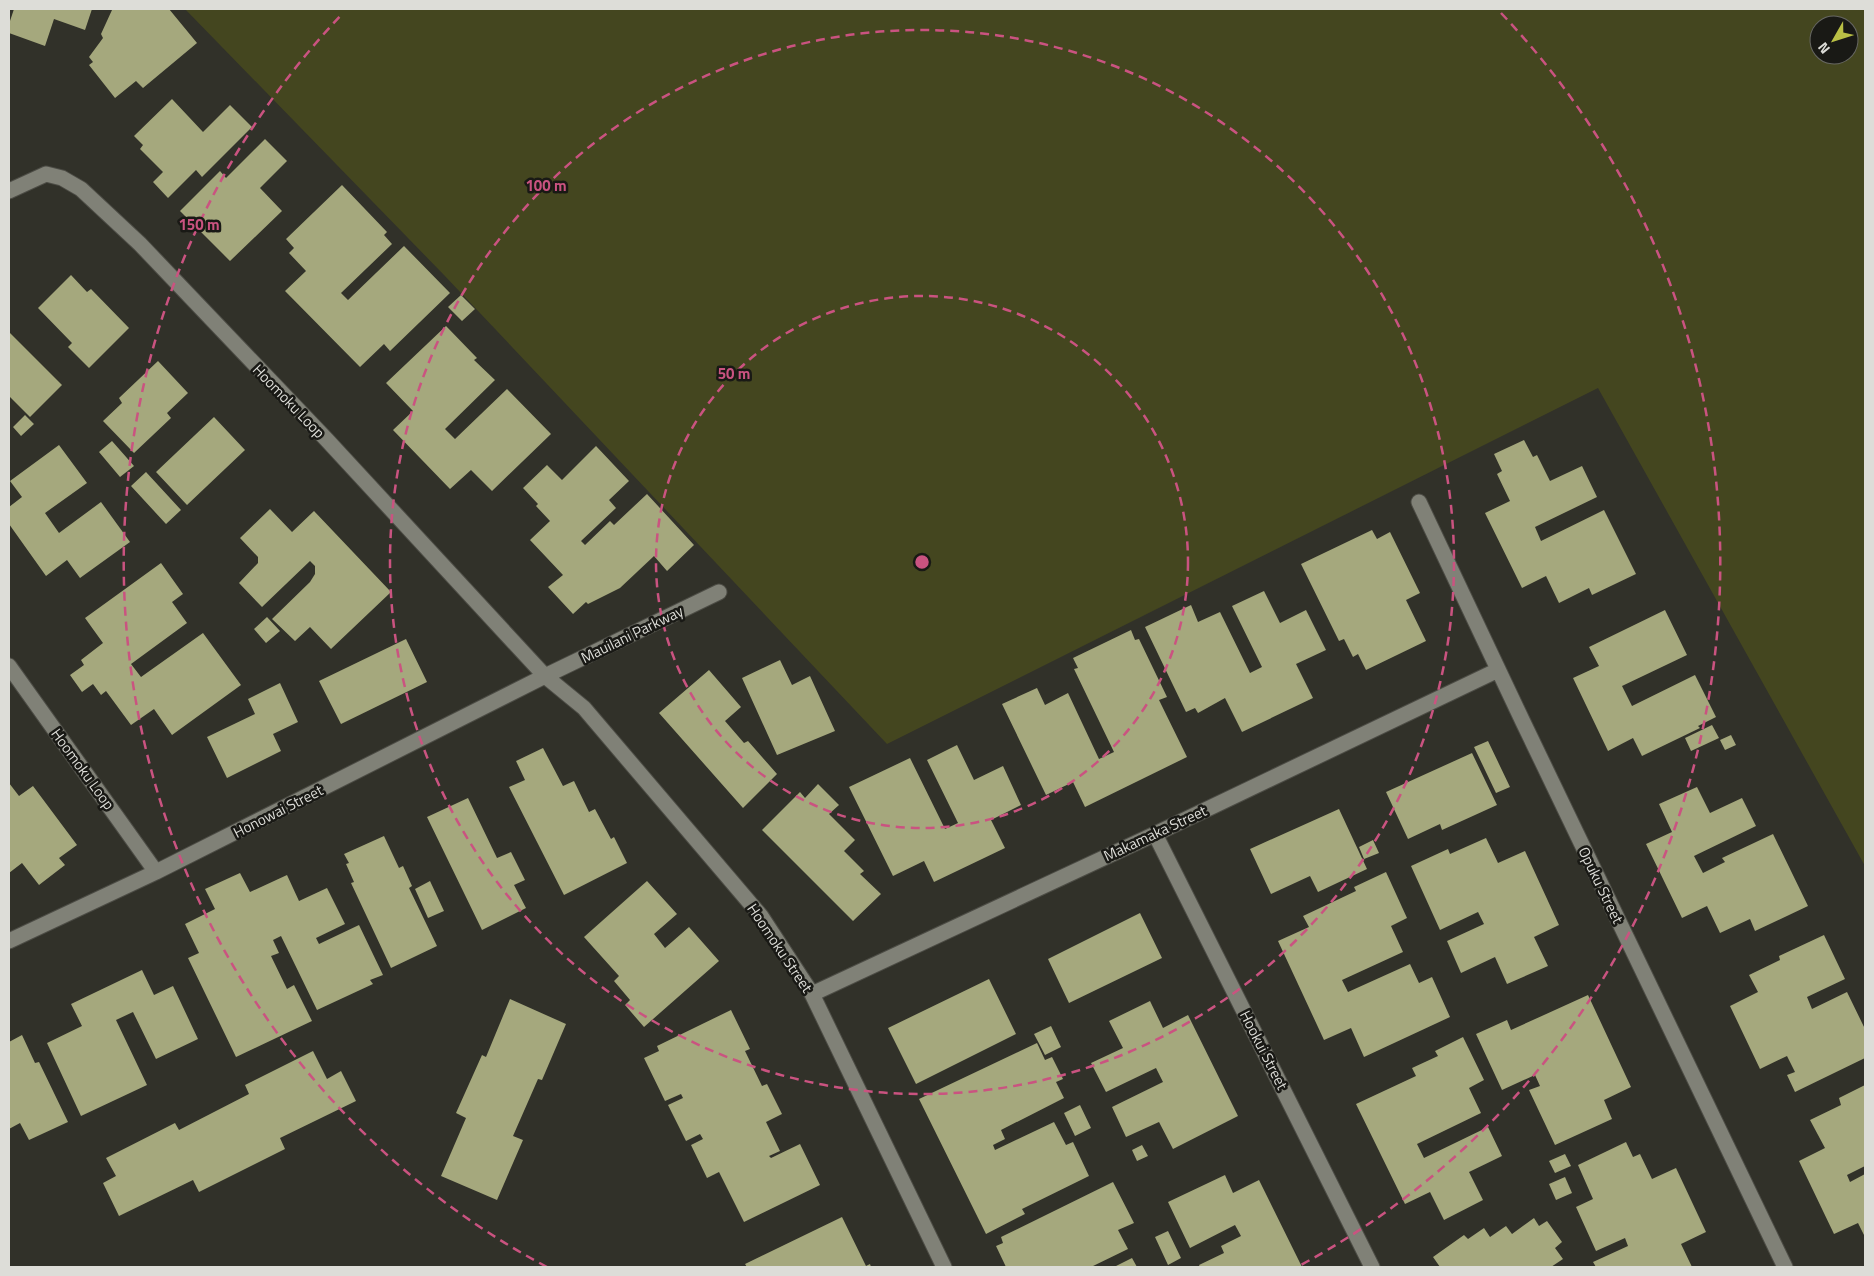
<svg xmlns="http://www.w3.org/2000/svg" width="1874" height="1276" viewBox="0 0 1874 1276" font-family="'Titillium Web',sans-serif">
  <rect width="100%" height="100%" fill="#313129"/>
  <path fill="#44461f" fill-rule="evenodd" d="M 185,9 L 1865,9 L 1865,866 L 1598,388 L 887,744 L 444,275 ZM 1819,25 L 1849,25 L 1849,55 L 1819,55 Z"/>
  <path fill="#a5a87d" d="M 14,9 L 92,9 L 85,30 L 54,19 L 45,46 L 9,33 L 9,24 Z
    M 111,9 L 169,9 L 197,43 L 143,88 L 136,81 L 115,98 L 89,65 L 93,62 L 89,57 L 103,38 L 101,34 L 112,10 Z
    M 172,99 L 203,132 L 230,105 L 252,127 L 202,177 L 196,170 L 168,198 L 153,182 L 163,172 L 140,149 L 143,145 L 134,136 Z
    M 265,139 L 287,161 L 260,188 L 282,211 L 230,261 L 180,211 L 220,171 L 226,178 Z
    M 342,185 L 387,232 L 384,235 L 392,244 L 341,293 L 348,300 L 404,246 L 450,293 L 390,351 L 384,344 L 360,367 L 285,291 L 306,271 L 289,253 L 294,248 L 286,239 Z
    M 71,275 L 87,292 L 91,289 L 129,328 L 89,368 L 68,347 L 72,343 L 38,308 Z
    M 461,295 L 475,309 L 462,321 L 448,307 Z
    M 446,326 L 477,358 L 474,360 L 495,380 L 445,429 L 455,439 L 507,389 L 551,434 L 492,491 L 471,470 L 450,489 L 393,430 L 413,411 L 386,383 Z
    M 9,332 L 62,385 L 30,417 L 9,396 Z
    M 158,361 L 188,393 L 167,413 L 171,418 L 134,453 L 103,421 L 122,403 L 119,398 Z
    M 25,415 L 34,424 L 21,436 L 13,427 Z
    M 214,417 L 245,450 L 187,505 L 156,472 Z
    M 1524,440 L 1533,457 L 1537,455 L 1550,481 L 1582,466 L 1597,497 L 1535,527 L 1541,541 L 1604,510 L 1636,574 L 1592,595 L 1589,588 L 1559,603 L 1546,576 L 1522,588 L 1485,513 L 1510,501 L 1497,474 L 1502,471 L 1494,454 Z
    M 112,441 L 134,466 L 120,477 L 99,452 Z
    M 59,445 L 87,483 L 45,513 L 59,533 L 101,502 L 130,542 L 80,578 L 67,560 L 46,576 L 9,524 L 9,507 L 22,497 L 10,481 Z
    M 596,446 L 629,481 L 609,500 L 616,508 L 581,541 L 585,545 L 610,521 L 614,525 L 647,494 L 694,545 L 667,571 L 654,556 L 620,588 L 588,604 L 586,602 L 573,614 L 548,587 L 563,575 L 530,540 L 550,521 L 536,506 L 538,504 L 523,488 L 547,465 L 562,480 Z
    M 146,472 L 181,510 L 166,524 L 131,486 Z
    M 270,509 L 292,532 L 314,511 L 391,592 L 331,649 L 310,627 L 295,641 L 272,619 L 310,582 L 315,574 L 315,566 L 310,561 L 262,607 L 239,583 L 258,563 L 258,557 L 240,538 Z
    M 1372,530 L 1377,539 L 1390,532 L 1420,593 L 1406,600 L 1426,641 L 1366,670 L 1358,654 L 1353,657 L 1344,639 L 1339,641 L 1301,564 Z
    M 161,563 L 183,594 L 172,602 L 187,623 L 131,664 L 141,677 L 203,633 L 241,685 L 172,735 L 154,709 L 131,725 L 106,691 L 101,695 L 93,684 L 82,692 L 70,675 L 84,665 L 81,660 L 103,643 L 85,618 Z
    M 1264,591 L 1280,623 L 1306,610 L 1326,650 L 1296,664 L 1313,698 L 1242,732 L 1225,698 L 1198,713 L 1195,708 L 1186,712 L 1145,627 L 1191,605 L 1198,622 L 1220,612 L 1250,673 L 1262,667 L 1232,606 Z
    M 1665,610 L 1687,655 L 1622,686 L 1632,706 L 1695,675 L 1716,717 L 1698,726 L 1700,728 L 1642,756 L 1633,738 L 1608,751 L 1573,678 L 1599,666 L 1589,647 Z
    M 267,617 L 280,631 L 266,643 L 254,629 Z
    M 1131,630 L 1135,640 L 1139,639 L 1167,697 L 1159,700 L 1187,757 L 1085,807 L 1073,782 L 1046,795 L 1002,704 L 1037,688 L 1045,705 L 1068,693 L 1099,759 L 1114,752 L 1074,669 L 1078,668 L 1073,658 Z
    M 406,639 L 427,682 L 341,724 L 319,681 Z
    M 780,660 L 792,685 L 810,676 L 835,731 L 777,755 L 742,678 Z
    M 709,670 L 741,707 L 725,721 L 744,743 L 748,741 L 777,774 L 743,808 L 659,713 Z
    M 280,683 L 298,722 L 273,734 L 281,751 L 227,778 L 207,737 L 255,714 L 248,699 Z
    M 1712,725 L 1719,738 L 1691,751 L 1685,738 Z
    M 1731,735 L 1736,745 L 1725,750 L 1720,740 Z
    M 1488,741 L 1510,787 L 1496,793 L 1474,747 Z
    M 957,745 L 974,780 L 1003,766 L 1021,805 L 991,820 L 1005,848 L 934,882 L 924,861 L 893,876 L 849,787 L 910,758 L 945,829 L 958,823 L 927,760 Z
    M 543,748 L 563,786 L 574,781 L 589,812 L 595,809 L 611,839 L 614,837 L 627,863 L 564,895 L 509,787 L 525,780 L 516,761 Z
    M 1472,753 L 1497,805 L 1442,830 L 1440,824 L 1408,839 L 1386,792 Z
    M 9,783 L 19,796 L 33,786 L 77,845 L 59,858 L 65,865 L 39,885 L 22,863 L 9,873 Z
    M 818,784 L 839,805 L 829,814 L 855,840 L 844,851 L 864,871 L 860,874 L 881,894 L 853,921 L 762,830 L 800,792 L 805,798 Z
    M 1697,787 L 1710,813 L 1742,798 L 1756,826 L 1694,856 L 1703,873 L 1725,862 L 1722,858 L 1773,834 L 1808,906 L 1755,931 L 1750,919 L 1720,933 L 1707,906 L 1682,918 L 1646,844 L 1672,832 L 1659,804 Z
    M 468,798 L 497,858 L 511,852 L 525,880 L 514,885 L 526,908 L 482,930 L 427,817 Z
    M 1339,809 L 1367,869 L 1318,892 L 1310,876 L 1271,894 L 1250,849 Z
    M 384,836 L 399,868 L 403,866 L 412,886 L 409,888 L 437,946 L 391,968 L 351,883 L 354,882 L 346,864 L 349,863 L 344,854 Z
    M 1486,838 L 1498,863 L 1525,851 L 1559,925 L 1534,937 L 1548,966 L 1507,984 L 1495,957 L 1461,973 L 1447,941 L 1484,924 L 1478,912 L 1440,930 L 1411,866 L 1448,849 L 1450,854 Z
    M 1373,840 L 1379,853 L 1364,859 L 1359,847 Z
    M 1386,872 L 1407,918 L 1391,926 L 1403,952 L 1342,980 L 1348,992 L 1410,964 L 1419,983 L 1432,977 L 1450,1017 L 1364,1057 L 1351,1028 L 1324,1040 L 1278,941 L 1309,927 L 1303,916 L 1356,891 L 1354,887 Z
    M 240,873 L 250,892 L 287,875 L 299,901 L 327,888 L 345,924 L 316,938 L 319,944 L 359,925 L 383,975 L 370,980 L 373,984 L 317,1010 L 281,936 L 273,940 L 279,953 L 271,956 L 287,989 L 294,985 L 312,1021 L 236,1057 L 188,958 L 199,953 L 185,924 L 215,909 L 205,889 Z
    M 430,881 L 444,911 L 428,918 L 415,889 Z
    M 647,881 L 677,914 L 654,934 L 665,948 L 689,927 L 719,961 L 644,1027 L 625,1005 L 630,1000 L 614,981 L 619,976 L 584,937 Z
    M 1140,913 L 1162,958 L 1069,1003 L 1048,959 Z
    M 1824,935 L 1845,979 L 1807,997 L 1812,1009 L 1847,992 L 1865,1029 L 1865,1058 L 1795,1092 L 1787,1075 L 1795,1072 L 1787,1056 L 1760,1069 L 1730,1006 L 1758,992 L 1749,975 L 1780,960 L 1779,956 Z
    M 142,970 L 154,995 L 173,986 L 198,1039 L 156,1059 L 133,1012 L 116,1020 L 147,1085 L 81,1116 L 47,1043 L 82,1026 L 71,1004 Z
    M 989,979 L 1016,1034 L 916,1084 L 888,1028 Z
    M 1588,995 L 1631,1087 L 1604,1100 L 1612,1119 L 1555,1145 L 1529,1090 L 1540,1086 L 1535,1075 L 1502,1090 L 1476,1034 L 1507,1020 L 1511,1030 Z
    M 510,999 L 566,1024 L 542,1080 L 538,1079 L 513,1136 L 523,1140 L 497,1200 L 441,1176 L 466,1118 L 456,1113 L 482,1055 L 486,1057 Z
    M 1150,1001 L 1163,1028 L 1188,1015 L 1238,1116 L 1173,1149 L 1159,1122 L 1126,1137 L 1112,1107 L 1163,1082 L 1156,1068 L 1106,1092 L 1091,1063 L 1123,1048 L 1109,1021 Z
    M 731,1010 L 750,1049 L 745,1051 L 762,1086 L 767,1084 L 782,1114 L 766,1122 L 780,1151 L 769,1156 L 771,1158 L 800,1144 L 820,1185 L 744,1222 L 719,1172 L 707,1178 L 691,1145 L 703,1139 L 700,1134 L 686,1141 L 668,1105 L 683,1098 L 681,1094 L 665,1101 L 644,1058 L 659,1051 L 657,1046 Z
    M 1051,1026 L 1061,1047 L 1045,1055 L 1034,1034 Z
    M 22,1035 L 35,1063 L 39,1062 L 68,1122 L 29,1140 L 20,1123 L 9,1129 L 9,1042 Z
    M 1463,1037 L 1484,1080 L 1469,1088 L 1481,1113 L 1417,1144 L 1424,1158 L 1488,1127 L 1502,1156 L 1469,1172 L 1483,1200 L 1444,1220 L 1430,1192 L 1405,1204 L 1356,1104 L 1416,1076 L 1412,1068 L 1438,1056 L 1435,1051 Z
    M 1037,1043 L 1045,1060 L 1052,1057 L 1063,1079 L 1056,1082 L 1064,1098 L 1001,1130 L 1005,1139 L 993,1145 L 995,1150 L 1054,1122 L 1066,1145 L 1073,1142 L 1089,1176 L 1022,1209 L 1025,1214 L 986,1234 L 919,1099 Z
    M 313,1051 L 327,1079 L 341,1071 L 356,1101 L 280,1138 L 285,1149 L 199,1192 L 193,1180 L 119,1216 L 103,1183 L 116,1176 L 106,1158 L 175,1123 L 179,1130 L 249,1094 L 245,1085 Z
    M 1865,1085 L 1865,1166 L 1847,1175 L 1850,1182 L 1865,1174 L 1865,1237 L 1858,1223 L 1834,1234 L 1799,1161 L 1825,1148 L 1810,1120 L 1841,1105 L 1839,1098 Z
    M 1080,1105 L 1091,1128 L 1075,1136 L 1064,1113 Z
    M 1626,1142 L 1633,1157 L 1640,1154 L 1652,1179 L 1676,1168 L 1706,1232 L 1681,1244 L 1692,1267 L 1596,1267 L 1593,1262 L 1628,1246 L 1625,1238 L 1596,1251 L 1576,1207 L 1593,1199 L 1578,1165 Z
    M 1142,1145 L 1148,1156 L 1137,1161 L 1132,1150 Z
    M 1565,1154 L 1571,1166 L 1555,1173 L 1549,1161 Z
    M 1225,1175 L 1233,1193 L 1259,1180 L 1302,1267 L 1200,1267 L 1199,1265 L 1224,1253 L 1221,1246 L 1241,1236 L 1235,1225 L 1190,1248 L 1168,1202 Z
    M 1565,1177 L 1572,1193 L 1556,1200 L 1549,1184 Z
    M 1113,1182 L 1134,1223 L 1118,1230 L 1128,1249 L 1091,1267 L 1006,1267 L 996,1246 L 1003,1243 L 1001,1237 Z
    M 842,1217 L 866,1266 L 870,1264 L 871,1267 L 747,1267 L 745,1264 Z
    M 1534,1218 L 1539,1226 L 1547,1221 L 1562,1242 L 1555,1248 L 1563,1259 L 1551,1267 L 1440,1267 L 1433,1257 L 1464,1235 L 1468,1239 L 1484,1228 L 1490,1237 L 1506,1226 L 1512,1234 Z
    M 1168,1231 L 1181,1258 L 1168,1265 L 1155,1237 Z
    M 1132,1258 L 1137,1267 L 1114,1267 Z"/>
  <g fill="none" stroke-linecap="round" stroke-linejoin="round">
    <defs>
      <path id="minor" d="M 9,191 L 46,174 L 62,178 L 81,189 L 140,244 L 327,440 L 545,676 L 584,708 L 761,916 L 812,994 L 944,1267
        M 1419,502 L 1523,722 L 1785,1267
        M 9,666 L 156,872
        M 1155,834 L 1372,1267
        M 9,941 L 156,872 L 545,676 L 719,592
        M 812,994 L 1155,834 L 1498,670"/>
    </defs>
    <use href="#minor" stroke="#4c4c45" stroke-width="17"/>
    <use href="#minor" stroke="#808177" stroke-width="15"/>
  </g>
  <g fill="none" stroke="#ca5380" stroke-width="2.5" stroke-dasharray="9 6">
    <circle cx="922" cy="562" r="266"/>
    <circle cx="922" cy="562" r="532"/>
    <path d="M547 1267A798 798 0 0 1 343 13M1501 13A798 798 0 0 1 1297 1267"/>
  </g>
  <g text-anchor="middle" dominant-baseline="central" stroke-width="5" stroke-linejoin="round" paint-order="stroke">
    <g font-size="15" fill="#ddddd8" stroke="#191915">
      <text transform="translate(289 401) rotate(46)">Hoomoku Loop</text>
      <text transform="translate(632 634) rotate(-26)">Mauilani Parkway</text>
      <text transform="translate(83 769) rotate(54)">Hoomoku Loop</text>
      <text transform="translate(278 811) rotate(-27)">Honowai Street</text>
      <text transform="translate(1155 833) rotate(-25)">Makamaka Street</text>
      <text transform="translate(1601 885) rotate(64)">Opuku Street</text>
      <text transform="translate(780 948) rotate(56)">Hoomoku Street</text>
      <text transform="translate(1264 1050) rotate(63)">Hookui Street</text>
    </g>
  </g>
  <circle cx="922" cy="562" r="8" fill="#ca5380" stroke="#191915" stroke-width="2.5"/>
  <g font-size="15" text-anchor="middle" font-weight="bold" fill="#ca5380" stroke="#191915" stroke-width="5" stroke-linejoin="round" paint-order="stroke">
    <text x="546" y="191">100 m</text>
    <text x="199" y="230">150 m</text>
    <text x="734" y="379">50 m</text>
  </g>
  <rect width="1874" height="1276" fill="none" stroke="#ddddd8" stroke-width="20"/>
  <g transform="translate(1834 40) rotate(231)"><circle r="24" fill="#191915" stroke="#676763"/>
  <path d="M0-4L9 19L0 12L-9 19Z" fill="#bac045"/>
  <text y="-8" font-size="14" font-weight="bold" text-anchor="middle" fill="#ddddd8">N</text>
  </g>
</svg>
